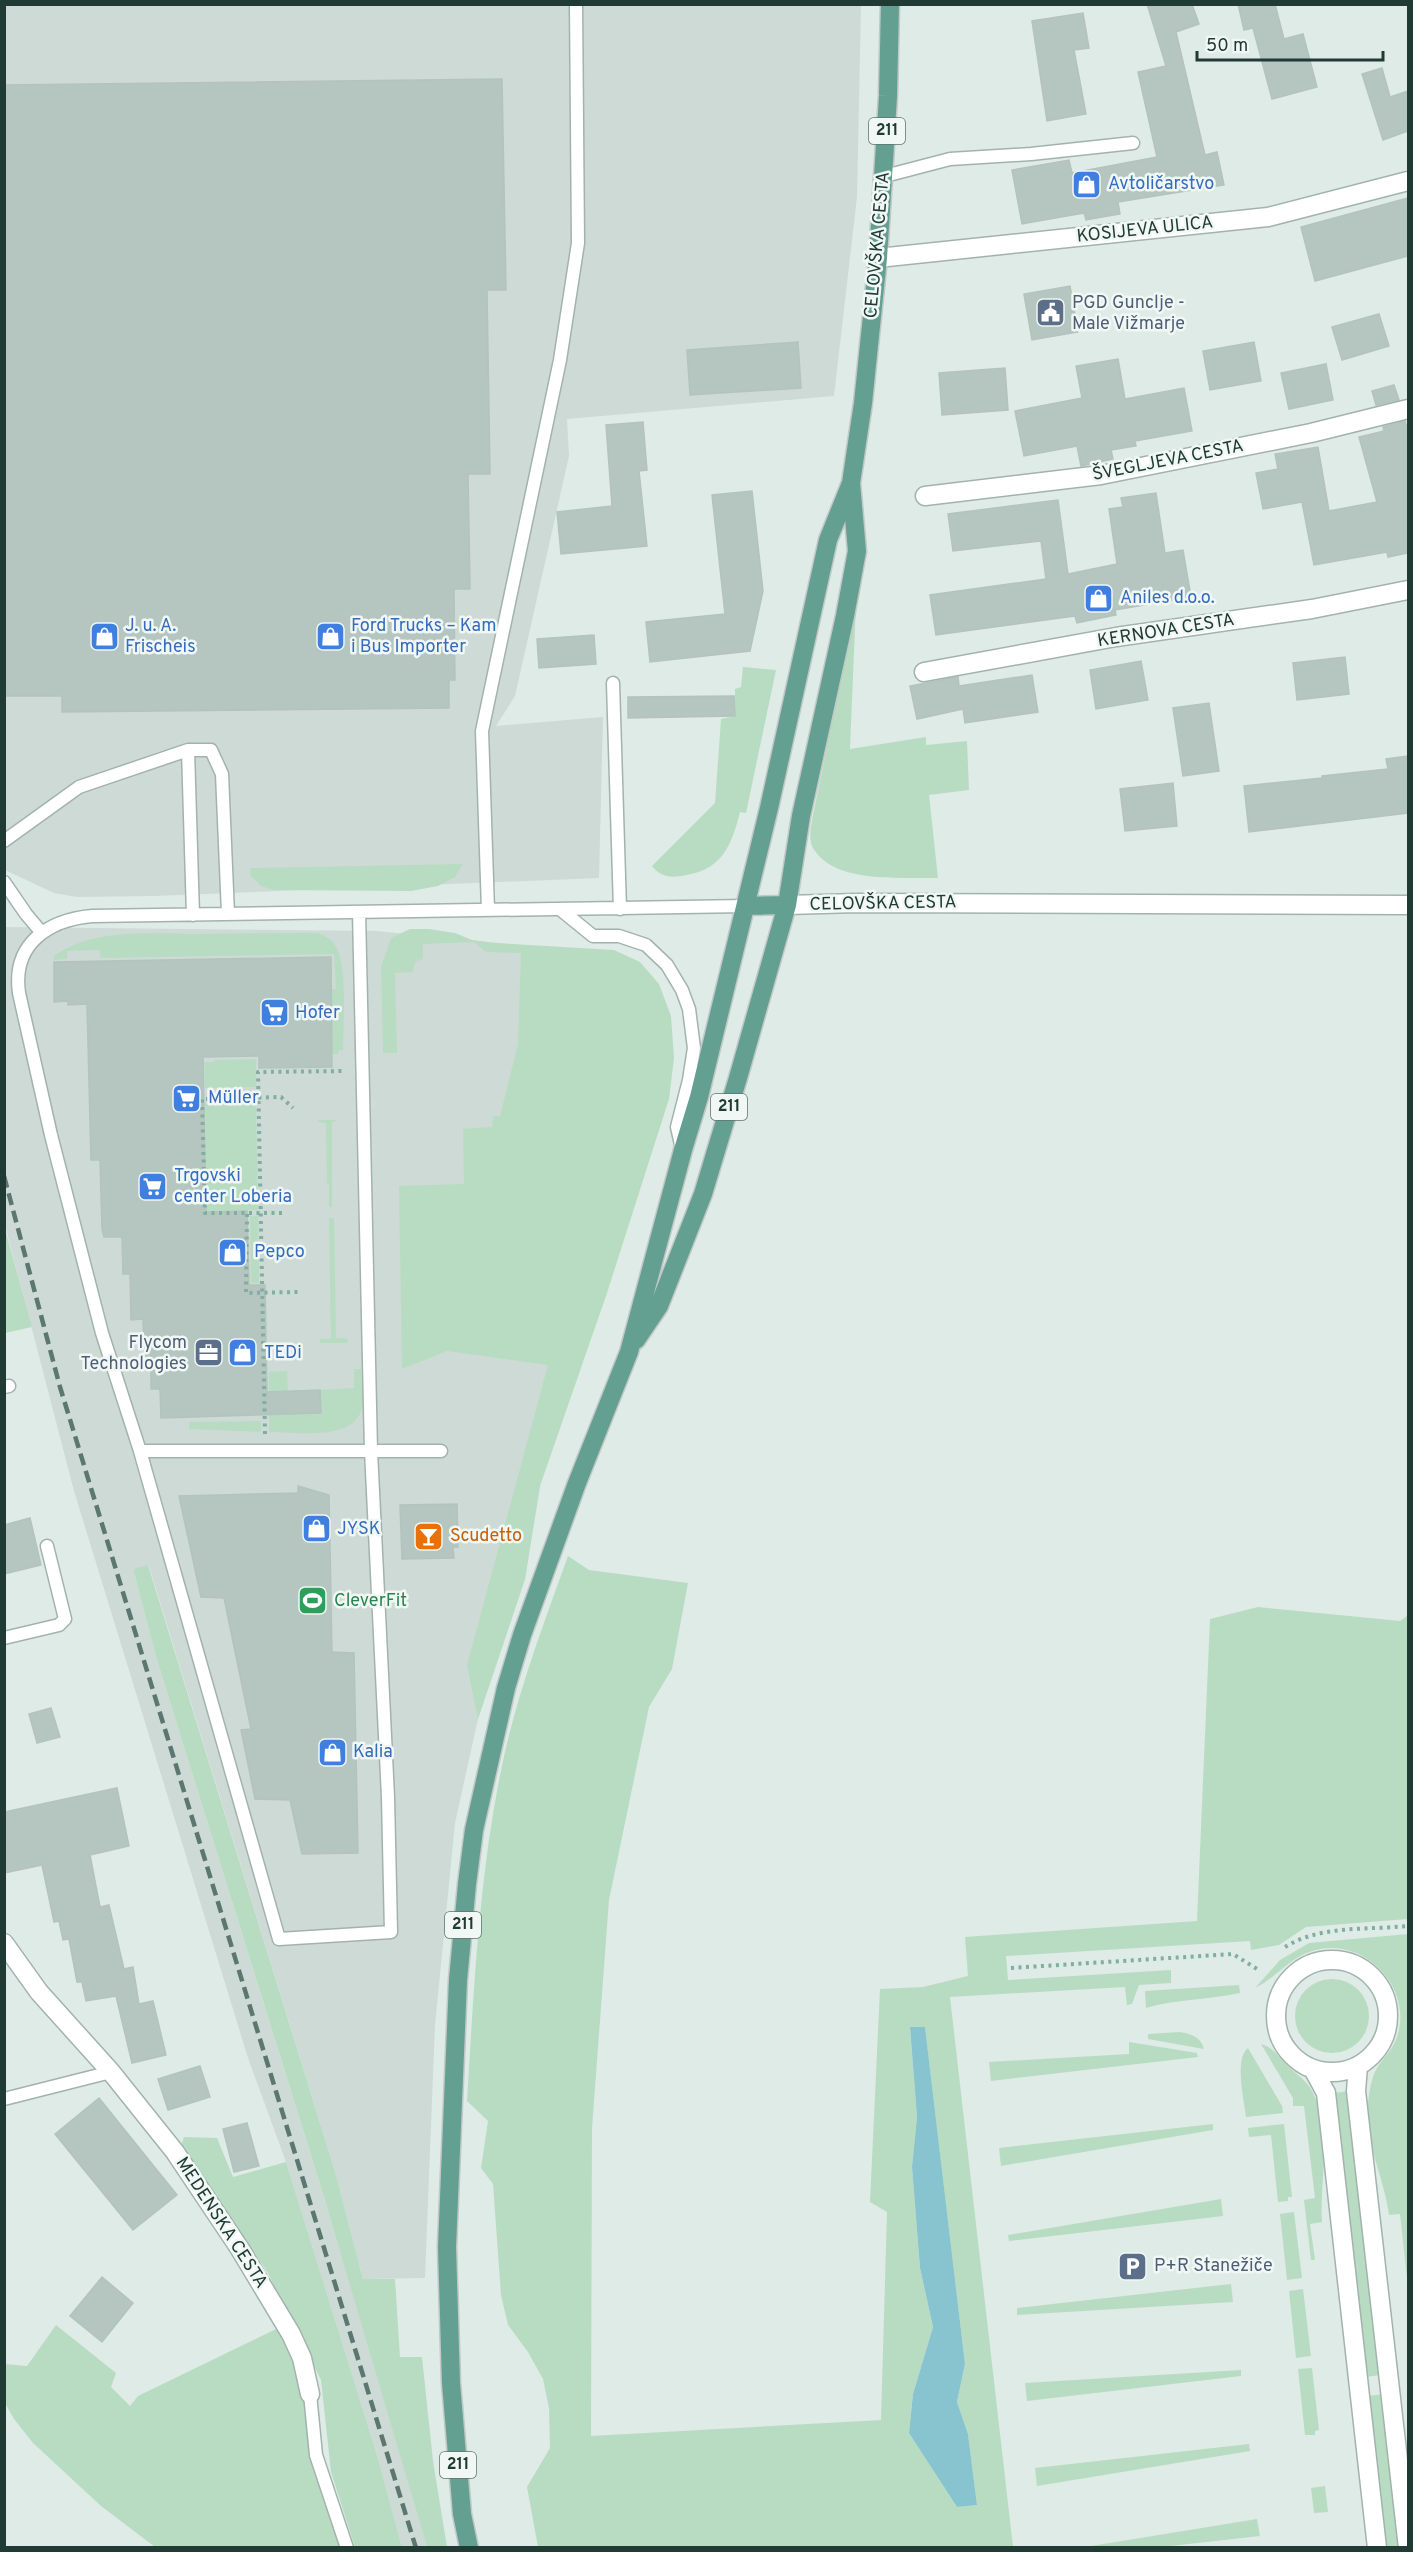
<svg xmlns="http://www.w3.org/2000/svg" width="1413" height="2552" viewBox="0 0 1413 2552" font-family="Overpass,sans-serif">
  <rect width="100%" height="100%" fill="#dfebe6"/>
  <path fill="#cedad5" d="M 4,5 L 861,5 L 857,197 L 834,396 L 567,419 L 569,456 L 515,696 L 496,726 L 603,717 L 599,878 L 155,896 L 77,897 L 54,893 L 5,870 Z
    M 4,927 L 376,931 L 611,954 L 540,1486 L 525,1579 L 478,1719 L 455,1823 L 435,2025 L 425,2278 L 363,2279 L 336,2175 L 149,1566 L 133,1569 L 157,1660 L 361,2317 L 427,2547 L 402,2547 L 377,2455 L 286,2162 L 248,2058 L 74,1491 L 5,1225 Z"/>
  <path fill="#b8dcc2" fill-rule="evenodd" d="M 856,604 L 850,749 L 926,737 L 926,745 L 967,741 L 969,790 L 929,795 L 938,878 C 902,877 838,884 815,851 C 807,841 811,827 813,815 Z
    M 743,667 L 776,670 L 746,813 L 740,812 C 731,848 721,871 681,876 C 668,878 660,876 652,866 L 715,803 L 721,719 L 735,716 L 735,689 L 741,687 Z
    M 463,864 L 455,877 L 438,886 L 411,891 L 274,890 L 261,886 L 251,876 L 250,868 Z
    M 410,929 L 429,929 L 455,933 L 472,940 L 493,943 L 614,950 L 640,962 L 659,984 L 671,1016 L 674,1058 L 669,1099 L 607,1293 L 540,1486 L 525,1579 L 478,1719 L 467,1665 L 548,1365 L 447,1351 L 402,1369 L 399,1186 L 464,1184 L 463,1129 L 492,1127 L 493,1116 L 500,1116 L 518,1044 L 521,953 L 486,952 L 474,942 L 423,944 L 423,959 L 416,961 L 412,972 L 395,973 L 397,1053 L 383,1053 L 381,967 L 391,938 Z
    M 318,933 C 326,936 332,939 336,947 C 348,968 343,1025 343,1051 L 339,1050 L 338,1054 L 332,1054 L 332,989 L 336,989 L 334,954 L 100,958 L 100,950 L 67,951 L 67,959 L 54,960 L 54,956 C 95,927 154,934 202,934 C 241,933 280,933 318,933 Z
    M 256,1059 L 256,1087 L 205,1088 L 204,1062 L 214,1062 L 214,1060 Z
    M 256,1103 L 258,1210 L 207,1211 L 205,1104 Z
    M 318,1120 L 339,1120 L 332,1122 L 332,1207 L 329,1207 L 329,1183 L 327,1183 L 326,1123 L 318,1122 Z
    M 250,1216 L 258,1216 L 259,1283 L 251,1283 Z
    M 329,1218 L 334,1218 L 336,1338 L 348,1339 L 347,1343 L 320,1343 L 320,1339 L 331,1339 Z
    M 4,1225 L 32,1327 L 5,1333 L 4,1333 Z
    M 354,1369 L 361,1369 C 361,1381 364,1396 362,1407 C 356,1442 296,1432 269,1432 L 269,1372 L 287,1371 L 289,1413 L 320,1413 L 320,1390 L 354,1388 Z
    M 261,1421 L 261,1432 L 189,1429 L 189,1422 Z
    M 568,1556 L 589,1570 L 688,1583 L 672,1669 L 649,1707 L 609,1900 L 592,2128 L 591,2436 L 881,2420 L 887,2212 L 870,2202 L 880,1989 L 923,1987 L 968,1976 L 965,1937 L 1197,1921 L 1210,1619 L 1258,1607 L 1400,1621 L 1408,1615 L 1408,1919 L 1306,1927 L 1279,1945 L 1251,1950 L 1250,1941 L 1006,1956 L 1008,1980 L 1171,1970 L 1171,1983 L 1139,1985 L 1132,2004 L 1127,2005 L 1125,1987 L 950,1997 L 1013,2547 L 538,2547 L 527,2487 L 550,2448 L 549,2408 L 543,2379 L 528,2352 L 508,2325 L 501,2295 L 493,2184 L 481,2168 L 488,2121 L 467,2101 C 474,1987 479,1873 503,1761 C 518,1691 544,1623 568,1556 ZM 910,2027 L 925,2028 L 965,2364 L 957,2402 L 968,2434 L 977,2505 L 957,2507 L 909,2433 L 913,2394 L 933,2327 L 920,2268 L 912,2167 L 917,2117 Z
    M 148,1565 L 336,2175 L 363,2279 L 395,2279 L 400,2357 L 422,2357 L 433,2461 L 447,2547 L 427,2547 L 327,2207 L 157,1660 L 133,1569 Z
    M 1408,1934 L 1408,2288 L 1400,2214 L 1389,2215 C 1384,2177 1365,2143 1368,2104 C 1369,2093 1371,2078 1377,2068 C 1384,2056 1394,2049 1398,2034 C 1412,1984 1361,1935 1312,1951 C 1289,1958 1276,1978 1255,1988 L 1280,1960 L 1309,1943 Z
    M1295 2016a37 37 0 1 1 74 0a37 37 0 1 1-74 0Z
    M 1239,1985 L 1240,1993 C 1208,2000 1176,1999 1146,2008 L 1145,1991 Z
    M 1179,2032 C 1190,2033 1201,2037 1204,2049 L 1148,2039 L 1148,2034 Z
    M 1129,2042 L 1197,2053 L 1198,2057 L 991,2081 L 989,2062 L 1129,2054 Z
    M 1261,2044 C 1273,2047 1280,2058 1289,2067 C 1295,2073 1304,2079 1309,2086 C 1335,2126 1319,2178 1322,2222 L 1310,2224 L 1315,2260 L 1311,2260 L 1304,2200 L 1315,2198 L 1304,2106 L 1293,2106 L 1293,2098 Z
    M 1248,2048 L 1282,2106 L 1283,2113 L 1246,2117 C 1244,2100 1234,2059 1248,2048 Z
    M 1349,2091 L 1380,2375 L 1366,2377 L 1334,2093 Z
    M 1213,2124 L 1213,2130 L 1001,2166 L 999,2148 Z
    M 1284,2124 L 1292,2197 L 1288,2197 L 1288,2201 L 1278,2202 L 1271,2135 L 1249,2137 L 1248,2128 Z
    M 184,2137 L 217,2138 L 233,2177 L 286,2162 L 377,2455 L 402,2547 L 355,2547 L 331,2472 L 321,2380 L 268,2273 L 181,2146 Z
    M 1221,2199 L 1223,2216 L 1009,2241 L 1008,2235 Z
    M 1294,2212 L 1302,2278 L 1287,2280 L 1280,2214 Z
    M 1231,2284 L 1233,2302 L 1017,2315 L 1017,2308 Z
    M 1303,2289 L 1311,2356 L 1296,2358 L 1289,2291 Z
    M 56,2325 L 116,2373 L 111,2387 L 130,2406 L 138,2396 L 276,2329 C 307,2370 304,2421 315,2469 C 321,2496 333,2522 342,2547 L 155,2547 L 101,2506 L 33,2443 L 14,2419 L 5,2403 L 4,2364 L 27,2366 Z
    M 1312,2368 L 1319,2430 L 1315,2431 L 1315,2435 L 1305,2435 L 1298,2369 Z
    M 1241,2370 L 1241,2376 L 1027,2401 L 1025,2383 Z
    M 1383,2394 L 1400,2547 L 1385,2547 L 1368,2396 Z
    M 1249,2444 L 1250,2451 L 1037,2486 L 1035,2468 Z
    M 1325,2486 L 1328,2512 L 1314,2513 L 1311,2488 Z
    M 1257,2519 L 1260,2536 L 1162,2547 L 1085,2547 Z"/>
  <path fill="#87c4d0" d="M 910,2027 L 925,2027 L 965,2364 L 957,2402 L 968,2434 L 977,2505 L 957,2507 L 909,2433 L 913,2394 L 933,2327 L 920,2268 L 912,2167 L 917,2117 Z"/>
  <path fill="#b5c5bf" stroke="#b2c4bd" stroke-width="1.5" d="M 1147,4 L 1192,4 L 1199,24 L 1176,32 L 1205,155 L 1217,152 L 1224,185 L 1118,202 L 1120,214 L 1086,220 L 1084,213 L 1022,224 L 1012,170 L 1069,160 L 1072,173 L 1157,157 L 1138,72 L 1166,66 Z
    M 1238,4 L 1275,4 L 1284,39 L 1303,34 L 1317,87 L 1272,99 L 1253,28 L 1244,30 Z
    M 1083,13 L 1089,48 L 1074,50 L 1086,114 L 1047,121 L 1032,21 Z
    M 1382,68 L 1390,97 L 1408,91 L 1408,131 L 1383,140 L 1362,74 Z
    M 502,79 L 506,290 L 487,290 L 490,474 L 468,474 L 470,589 L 454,589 L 455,680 L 449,680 L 449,708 L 62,712 L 62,696 L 4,696 L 4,85 Z
    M 1408,198 L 1408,256 L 1315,281 L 1301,227 Z
    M 1070,286 L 1078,332 L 1032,340 L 1024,294 Z
    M 1379,314 L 1389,346 L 1342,360 L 1332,327 Z
    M 798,342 L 801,388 L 690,395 L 687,350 Z
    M 1254,342 L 1261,381 L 1210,390 L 1203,351 Z
    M 1118,359 L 1125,399 L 1184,388 L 1192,431 L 1135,441 L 1136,446 L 1111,450 L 1113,459 L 1081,466 L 1077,446 L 1024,456 L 1015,411 L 1082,398 L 1076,366 Z
    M 1326,364 L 1333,400 L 1289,409 L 1281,373 Z
    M 1005,368 L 1008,410 L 942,415 L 939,373 Z
    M 1394,385 L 1399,400 L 1376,405 L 1372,391 Z
    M 1405,421 L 1408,432 L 1408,553 L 1388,557 L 1387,552 L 1314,565 L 1302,502 L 1263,509 L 1256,473 L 1278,469 L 1275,454 L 1318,447 L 1329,511 L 1377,502 L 1359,437 L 1384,431 L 1383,427 Z
    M 643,422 L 647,470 L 639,471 L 647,546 L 561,554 L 557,512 L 612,506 L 606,425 Z
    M 752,491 L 763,591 L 750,651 L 650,662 L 646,622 L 725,614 L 712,495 Z
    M 1156,493 L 1165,553 L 1183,550 L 1191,597 L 1115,610 L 1116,615 L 1077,623 L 1075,616 L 936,635 L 930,595 L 1046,579 L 1041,541 L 953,551 L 948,514 L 1058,500 L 1068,574 L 1117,564 L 1109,509 L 1123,507 L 1121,498 Z
    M 594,635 L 596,664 L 539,668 L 537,639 Z
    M 1345,657 L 1349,694 L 1297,700 L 1293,663 Z
    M 1141,661 L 1148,700 L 1096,709 L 1090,670 Z
    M 1032,675 L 1038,712 L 965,723 L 963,709 L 917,719 L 910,686 L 958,677 L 959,686 Z
    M 734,696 L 735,716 L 628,718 L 628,697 Z
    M 1209,703 L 1219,771 L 1183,776 L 1173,708 Z
    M 1408,756 L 1408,813 L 1249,832 L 1244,786 L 1322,778 L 1322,776 L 1388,769 L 1386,759 Z
    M 1173,783 L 1177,826 L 1125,831 L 1120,789 Z
    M 331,957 L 332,1067 L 259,1068 L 259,1056 L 203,1057 L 206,1212 L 247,1211 L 249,1285 L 265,1285 L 267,1392 L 320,1390 L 321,1413 L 161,1418 L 160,1389 L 151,1389 L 151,1356 L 144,1356 L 143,1319 L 131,1320 L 130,1274 L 123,1274 L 122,1237 L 104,1237 L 102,1229 L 100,1160 L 91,1160 L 87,1004 L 68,1005 L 68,1001 L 54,1002 L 54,962 Z
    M 298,1486 L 329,1495 L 332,1652 L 354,1653 L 358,1853 L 302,1854 L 290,1800 L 255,1799 L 241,1730 L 251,1729 L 224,1598 L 201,1597 L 179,1496 L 298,1493 Z
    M 457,1504 L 458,1547 L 453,1547 L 454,1558 L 402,1559 L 400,1505 Z
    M 30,1518 L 41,1565 L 4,1574 L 4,1525 Z
    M 51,1708 L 60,1737 L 37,1743 L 29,1714 Z
    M 117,1788 L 129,1846 L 90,1855 L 100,1907 L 109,1905 L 124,1969 L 133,1967 L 139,2004 L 153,2001 L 166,2055 L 132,2063 L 116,1996 L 86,2001 L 82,1982 L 77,1982 L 69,1939 L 63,1940 L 59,1921 L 54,1922 L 42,1865 L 4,1873 L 4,1812 Z
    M 200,2066 L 210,2097 L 168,2110 L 158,2079 Z
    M 99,2098 L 177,2195 L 133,2230 L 55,2134 Z
    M 247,2123 L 259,2166 L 234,2172 L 223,2129 Z
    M 102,2277 L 133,2303 L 102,2342 L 70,2316 Z"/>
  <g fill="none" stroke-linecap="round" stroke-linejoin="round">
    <defs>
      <path id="service" d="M 885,176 L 950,159 L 1031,154 L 1133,143
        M 613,683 L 620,909
        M 188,750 L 193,915
        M 4,841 L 79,787 L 188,750 L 211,750 L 222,774 L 228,914
        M 4,882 L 26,914 L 42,933
        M 488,910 L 482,731 L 560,360 L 578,243 L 576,4
        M 561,910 L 593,936 L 619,936 L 646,945 L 667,965 L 682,990 L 689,1009 L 694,1048 L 689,1080 L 677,1127 L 682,1149
        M 359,912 L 371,1451 L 388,1797 L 391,1932 L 279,1939 L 140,1451 L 102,1333 L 51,1135 L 19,993 C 12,944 48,920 92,916 L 746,906
        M 4,1387 L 9,1386
        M 140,1451 L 441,1451
        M 4,1638 L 59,1625 L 65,1619 L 47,1546
        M 4,2099 L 111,2072
        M 310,2394 L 316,2455 L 347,2548"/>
      <path id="minor" d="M 878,258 L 1268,217 L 1408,181
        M 925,496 L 1101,475 L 1311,433 L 1408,409
        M 924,672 L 1116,637 L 1312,609 L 1408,590
        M 4,1943 L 39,1992 L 111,2072 L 175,2152 L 240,2249 L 291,2334 L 302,2358 L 310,2394
        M1276 2016a56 56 0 1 1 112 0a56 56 0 1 1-112 0Z
        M 1358,2066 L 1356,2091 L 1408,2548
        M 1313,2069 L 1326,2093 L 1377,2548"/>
      <path id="tertiary" d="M 787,905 L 857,903 L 1408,905"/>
      <path id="primary" d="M 746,906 L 787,905
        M 636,1340 L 659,1306 L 703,1194 L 738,1078 L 787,905 L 801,816 L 845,616 L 857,551 L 851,483 L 863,403 L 878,258 L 888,96 L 890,4
        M 469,2548 L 462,2514 L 451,2383 L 447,2247 L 458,1980 L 467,1884 L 474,1830 L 506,1688 L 522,1635 L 577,1483 L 629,1352 L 683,1150 L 699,1097 L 769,808 L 828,540 L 851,483"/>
    </defs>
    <use href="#service" stroke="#a2b3ad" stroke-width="15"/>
    <use href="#minor" stroke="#a2b3ad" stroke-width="21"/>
    <use href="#tertiary" stroke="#a2b3ad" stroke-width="21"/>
    <use href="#primary" stroke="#c1c8c6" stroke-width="21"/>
    <path stroke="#80aea1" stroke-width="4" stroke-dasharray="3 4.5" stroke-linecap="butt" d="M 282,1213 L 205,1213 L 202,1099 L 281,1097 L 293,1108
      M 247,1214 L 246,1293 L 298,1292
      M 265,1434 L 258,1072 L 345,1071
      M 1285,1947 C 1320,1925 1368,1930 1408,1926
      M 1011,1968 L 1233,1954 L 1257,1969"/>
    <use href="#service" stroke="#fff" stroke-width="12"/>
    <use href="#minor" stroke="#fff" stroke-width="18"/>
    <use href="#tertiary" stroke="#fff" stroke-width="18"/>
    <use href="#primary" stroke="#64a092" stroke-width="18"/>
    <path stroke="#5b7770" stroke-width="4.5" stroke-dasharray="12 6" stroke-linecap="butt" d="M 4,1176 L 60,1387 L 416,2548"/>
  </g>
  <defs>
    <symbol id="shop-square" viewBox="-11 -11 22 22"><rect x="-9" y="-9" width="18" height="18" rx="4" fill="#3f7fe0" stroke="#f0f7f4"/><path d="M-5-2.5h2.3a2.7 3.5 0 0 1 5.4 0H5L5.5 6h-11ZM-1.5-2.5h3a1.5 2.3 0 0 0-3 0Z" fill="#fff"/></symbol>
    <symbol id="civic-square" viewBox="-11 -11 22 22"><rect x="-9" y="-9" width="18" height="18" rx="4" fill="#5c6f8a" stroke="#f0f7f4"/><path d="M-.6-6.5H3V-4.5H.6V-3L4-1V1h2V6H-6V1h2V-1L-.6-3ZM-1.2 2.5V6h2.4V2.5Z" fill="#fff"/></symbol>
    <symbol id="supermarket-square" viewBox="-11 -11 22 22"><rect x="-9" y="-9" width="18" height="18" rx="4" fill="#3f7fe0" stroke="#f0f7f4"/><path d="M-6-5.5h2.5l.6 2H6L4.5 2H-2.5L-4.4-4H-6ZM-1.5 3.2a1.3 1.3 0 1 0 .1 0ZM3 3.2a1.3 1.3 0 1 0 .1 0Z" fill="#fff"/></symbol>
    <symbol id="office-square" viewBox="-11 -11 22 22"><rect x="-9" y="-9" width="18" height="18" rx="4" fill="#5c6f8a" stroke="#f0f7f4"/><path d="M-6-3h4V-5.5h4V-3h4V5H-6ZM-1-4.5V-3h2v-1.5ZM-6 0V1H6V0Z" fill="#fff"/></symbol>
    <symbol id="bar-square" viewBox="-11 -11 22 22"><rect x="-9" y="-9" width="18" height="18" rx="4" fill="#e8710a" stroke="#f0f7f4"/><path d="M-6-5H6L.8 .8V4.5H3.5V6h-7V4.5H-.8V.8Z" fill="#fff"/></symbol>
    <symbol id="stadium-square" viewBox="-11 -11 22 22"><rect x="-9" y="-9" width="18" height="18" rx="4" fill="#2e9e5b" stroke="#f0f7f4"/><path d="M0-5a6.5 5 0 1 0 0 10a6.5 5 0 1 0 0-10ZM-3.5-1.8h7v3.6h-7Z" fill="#fff"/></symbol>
    <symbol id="parking-square" viewBox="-11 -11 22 22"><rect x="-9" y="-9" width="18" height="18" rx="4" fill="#5c6f8a" stroke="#f0f7f4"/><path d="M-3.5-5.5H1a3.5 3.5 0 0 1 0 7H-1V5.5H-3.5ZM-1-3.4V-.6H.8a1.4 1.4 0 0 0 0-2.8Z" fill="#fff"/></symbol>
  </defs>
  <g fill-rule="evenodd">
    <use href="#shop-square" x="1070" y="168" width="33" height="33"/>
    <use href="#civic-square" x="1034" y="296" width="33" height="33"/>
    <use href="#shop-square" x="1082" y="582" width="33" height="33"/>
    <use href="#shop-square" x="88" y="620" width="33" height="33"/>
    <use href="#shop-square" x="314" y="620" width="33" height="33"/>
    <use href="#supermarket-square" x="258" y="996" width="33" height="33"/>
    <use href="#supermarket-square" x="170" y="1082" width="33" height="33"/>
    <use href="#supermarket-square" x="136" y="1170" width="33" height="33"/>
    <use href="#shop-square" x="216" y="1236" width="33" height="33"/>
    <use href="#office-square" x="192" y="1336" width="33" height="33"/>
    <use href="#shop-square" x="226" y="1336" width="33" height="33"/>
    <use href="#shop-square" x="300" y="1512" width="33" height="33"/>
    <use href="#bar-square" x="412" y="1520" width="33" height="33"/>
    <use href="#stadium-square" x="296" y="1584" width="33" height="33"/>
    <use href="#shop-square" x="316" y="1736" width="33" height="33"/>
    <use href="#parking-square" x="1116" y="2250" width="33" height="33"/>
  </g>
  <g text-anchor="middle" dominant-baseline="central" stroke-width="5" stroke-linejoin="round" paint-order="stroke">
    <g fill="#f0f7f4" stroke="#5e736e" stroke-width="1.5">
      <rect x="869" y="118" width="36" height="26" rx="4.5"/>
      <rect x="711" y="1094" width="36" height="26" rx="4.5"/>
      <rect x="445" y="1912" width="36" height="26" rx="4.5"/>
      <rect x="440" y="2452" width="36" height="26" rx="4.5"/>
    </g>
    <g font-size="16" font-weight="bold" fill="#203b34">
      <text x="887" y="131">211</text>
      <text x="729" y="1107">211</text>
      <text x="463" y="1925">211</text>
      <text x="458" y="2465">211</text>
    </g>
    <g font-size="18" fill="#366cbe" stroke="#f0f7f4" text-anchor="start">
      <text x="1108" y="184">Avtoličarstvo</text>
      <text x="1120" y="598">Aniles d.o.o.</text>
      <text x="125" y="626">J. u. A.<tspan x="125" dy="21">Frischeis</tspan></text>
      <text x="351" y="626">Ford Trucks – Kam<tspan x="351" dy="21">i Bus Importer</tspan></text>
      <text x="295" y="1013">Hofer</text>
      <text x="208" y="1098">Müller</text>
      <text x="174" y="1176">Trgovski<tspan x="174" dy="21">center Loberia</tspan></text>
      <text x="254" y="1252">Pepco</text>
      <text x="264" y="1353">TEDi</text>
      <text x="337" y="1529">JYSK</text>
      <text x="353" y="1752">Kalia</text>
    </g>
    <g font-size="18" fill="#203b34" stroke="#f0f7f4">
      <text transform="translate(1145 230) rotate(-6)">KOSIJEVA ULICA</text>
      <text transform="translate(878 245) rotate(-85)">CELOVŠKA CESTA</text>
      <text transform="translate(1168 461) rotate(-11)">ŠVEGLJEVA CESTA</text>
      <text transform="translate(1166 631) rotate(-9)">KERNOVA CESTA</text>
      <text transform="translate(883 904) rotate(-1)">CELOVŠKA CESTA</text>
      <text transform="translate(221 2223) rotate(57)">MEDENSKA CESTA</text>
    </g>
    <g font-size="18" fill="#4e5e75" stroke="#f0f7f4" text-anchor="start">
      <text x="1072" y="303">PGD Gunclje -<tspan x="1072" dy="21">Male Vižmarje</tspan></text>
      <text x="187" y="1343" text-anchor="end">Flycom<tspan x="187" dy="21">Technologies</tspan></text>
      <text x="1154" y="2266">P+R Stanežiče</text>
    </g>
    <g font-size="18" fill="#c56008" stroke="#f0f7f4" text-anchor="start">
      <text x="450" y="1536">Scudetto</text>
    </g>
    <g font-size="18" fill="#27864d" stroke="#f0f7f4" text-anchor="start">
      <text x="334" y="1601">CleverFit</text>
    </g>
  </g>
  <rect width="1413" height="2552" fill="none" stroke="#203b34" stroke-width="12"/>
  <path d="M1197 51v9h186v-9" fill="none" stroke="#203b34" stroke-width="3"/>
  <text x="1206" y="51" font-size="18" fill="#203b34" stroke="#f0f7f4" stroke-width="4.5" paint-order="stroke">50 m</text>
</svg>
